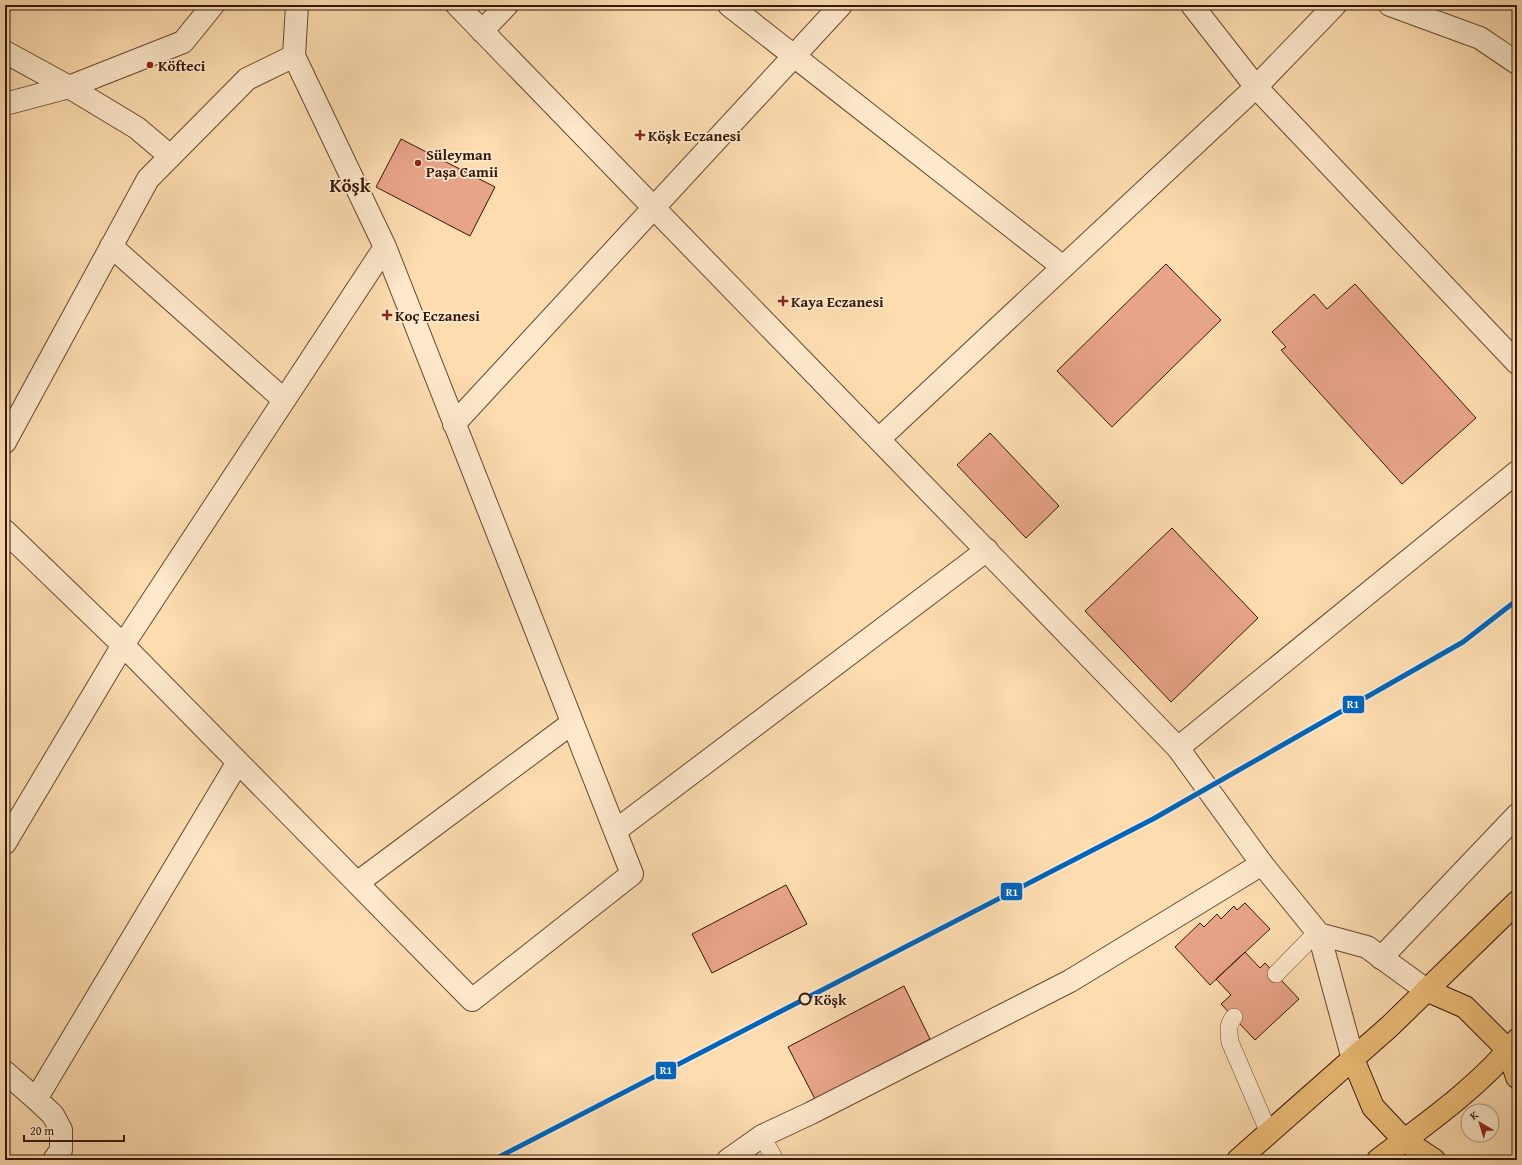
<svg xmlns="http://www.w3.org/2000/svg" width="1522" height="1165" viewBox="0 0 1522 1165" font-family="'Gentium Book Plus',serif">
  <rect width="100%" height="100%" fill="#fdddb0"/>
  <filter id="stains"><feTurbulence type="fractalNoise" baseFrequency=".005" numOctaves="4"/><feColorMatrix values="0 0 0 0 .2 0 0 0 0 .09 0 0 0 0 .02 0 0 0 .5 -.17"/></filter>
  <radialGradient id="worn" r=".72"><stop offset=".6" stop-color="#630" stop-opacity="0"/><stop offset="1" stop-color="#630" stop-opacity=".3"/></radialGradient>
  <path fill="#e8a489" stroke="#351607" d="M 401,139 L 495,187 L 470,236 L 376,187 Z
    M 1166,264 L 1221,320 L 1112,427 L 1057,371 Z
    M 1355,284 L 1476,418 L 1402,484 L 1281,350 L 1286,347 L 1272,332 L 1314,294 L 1327,309 Z
    M 990,433 L 1059,506 L 1026,538 L 957,465 Z
    M 1172,528 L 1258,618 L 1171,702 L 1085,611 Z
    M 786,885 L 807,924 L 712,973 L 692,934 Z
    M 1245,903 L 1270,929 L 1210,985 L 1175,947 L 1200,923 L 1204,927 L 1217,914 L 1221,919 L 1234,906 L 1237,910 Z
    M 1245,952 L 1260,968 L 1265,963 L 1299,999 L 1255,1040 L 1221,1004 L 1231,995 L 1216,979 Z
    M 904,986 L 930,1039 L 815,1099 L 788,1047 Z"/>
  <g fill="none" stroke-linecap="round" stroke-linejoin="round">
    <defs>
      <path id="service" d="M 1276,974 L 1317,932
        M 1234,1017 C 1227,1024 1229,1033 1230,1042 L 1269,1133
        M 762,1136 L 775,1160"/>
      <path id="minor" d="M 729,5 L 1063,267
        M 1192,5 L 1256,87 L 1335,5
        M 1390,5 L 1480,38 L 1517,63
        M 482,31 L 507,5
        M 5,52 L 69,87 L 137,128 L 170,156
        M 5,104 L 69,87 L 183,42 L 213,5
        M 111,246 L 284,400
        M 454,424 L 841,5
        M 879,439 L 1256,87 L 1517,363
        M 5,442 L 148,179 L 247,79 L 294,56
        M 5,531 L 123,645 L 472,1000 L 632,874 L 385,247 L 294,56 L 297,5
        M 1178,748 L 1517,472
        M 615,831 L 987,550
        M 5,843 L 123,645 L 385,247
        M 357,883 L 572,723
        M 1381,958 L 1517,815
        M 5,1072 L 36,1099 L 238,762
        M 36,1099 L 53,1115 L 61,1130 L 61,1150 L 54,1160
        M 728,1160 L 762,1136 L 811,1113 L 1070,981 L 1262,864"/>
      <path id="tertiary" d="M 457,5 L 1178,748 L 1262,864 L 1319,934 L 1353,1059
        M 1319,934 L 1367,947 L 1426,990"/>
      <path id="primary" d="M 1508,1050 L 1517,1077
        M 1404,1140 L 1434,1160"/>
      <path id="trunk" d="M 1426,990 L 1465,1007 L 1508,1050
        M 1353,1059 L 1373,1107 L 1404,1140
        M 1238,1160 L 1390,1026 L 1517,902
        M 1378,1160 C 1426,1124 1480,1086 1517,1040"/>
    </defs>
    <use href="#service" stroke="#674831" stroke-width="18"/>
    <use href="#minor" stroke="#674831" stroke-width="24"/>
    <use href="#tertiary" stroke="#674831" stroke-width="24"/>
    <use href="#primary" stroke="#351607" stroke-width="24"/>
    <use href="#trunk" stroke="#351607" stroke-width="24"/>
    <use href="#service" stroke="#fee9cc" stroke-width="17"/>
    <use href="#minor" stroke="#fee9cc" stroke-width="22"/>
    <use href="#tertiary" stroke="#fee9cc" stroke-width="22"/>
    <use href="#primary" stroke="#eebe78" stroke-width="22"/>
    <use href="#trunk" stroke="#eebe78" stroke-width="22"/>
    <defs>
      <path id="rail-1" d="M 493,1160 L 1153,819 L 1463,642 L 1517,600"/>
    </defs>
    <use href="#rail-1" stroke="#fee9cc" stroke-width="8"/>
    <use href="#rail-1" stroke="#0065bd" stroke-width="5"/>
  </g>
  <g fill="#8f2418" stroke="#fee9cc" stroke-width="1.5">
    <circle cx="150" cy="65" r="4"/>
    <path d="M638 129h4v4h4v4h-4v4h-4v-4h-4v-4h4z"/>
    <circle cx="418" cy="163" r="4"/>
    <path d="M781 295h4v4h4v4h-4v4h-4v-4h-4v-4h4z"/>
    <path d="M385 309h4v4h4v4h-4v4h-4v-4h-4v-4h4z"/>
  </g>
  <circle fill="#fee9cc" stroke="#351607" stroke-width="2" cx="805" cy="999" r="5.5"/>
  <g text-anchor="middle" dominant-baseline="central" stroke-width="3.5" stroke-linejoin="round" paint-order="stroke">
    <g font-size="15" font-weight="bold" fill="#351607" stroke="#fee9cc" text-anchor="start">
      <text x="158" y="65">Köfteci</text>
      <text x="648" y="135">Köşk Eczanesi</text>
      <text x="426" y="154">Süleyman<tspan x="426" dy="17">Paşa Camii</tspan></text>
      <text x="791" y="301">Kaya Eczanesi</text>
      <text x="395" y="315">Koç Eczanesi</text>
    </g>
    <g font-size="15" font-weight="bold" fill="#351607" stroke="#fee9cc" text-anchor="start">
      <text x="814" y="999">Köşk</text>
    </g>
    <g font-size="19" font-weight="bold" fill="#351607" stroke="#fee9cc">
      <text x="350" y="185">Köşk</text>
    </g>
  </g>
  <g stroke="#fee9cc" stroke-width="1.5">
    <rect x="1342" y="695" width="23" height="19" rx="4" fill="#0065bd"/>
    <rect x="1000" y="882" width="23" height="19" rx="4" fill="#0065bd"/>
    <rect x="655" y="1061" width="22" height="19" rx="4" fill="#0065bd"/>
  </g>
  <g font-size="11" text-anchor="middle" font-weight="bold" fill="#fff">
    <text x="1353" y="708">R1</text>
    <text x="1012" y="896">R1</text>
    <text x="666" y="1074">R1</text>
  </g>
  <rect width="1522" height="1165" fill="none" stroke="#fdddb0" stroke-width="20"/>
  <rect x="6" y="6" width="1510" height="1153" fill="none" stroke="#351607" stroke-width="2"/>
  <rect x="10" y="10" width="1502" height="1145" fill="none" stroke="#351607"/>
  <g transform="translate(1480 1123) rotate(322)"><circle r="19" fill="#fee9cc" stroke="#ae957d"/>
  <path d="M0-3L7 15L0 10L-7 15Z" fill="#8f2418"/>
  <text y="-6" font-size="11" font-weight="bold" text-anchor="middle" fill="#351607">K</text>
  </g>
  <path d="M24 1135v6h100v-6" fill="none" stroke="#351607" stroke-width="2"/>
  <text x="30" y="1135" font-size="12" fill="#351607" stroke="#fee9cc" stroke-width="3" paint-order="stroke">20 m</text>
  <rect width="100%" height="100%" filter="url(#stains)"/>
  <rect width="100%" height="100%" fill="url(#worn)"/>
</svg>
